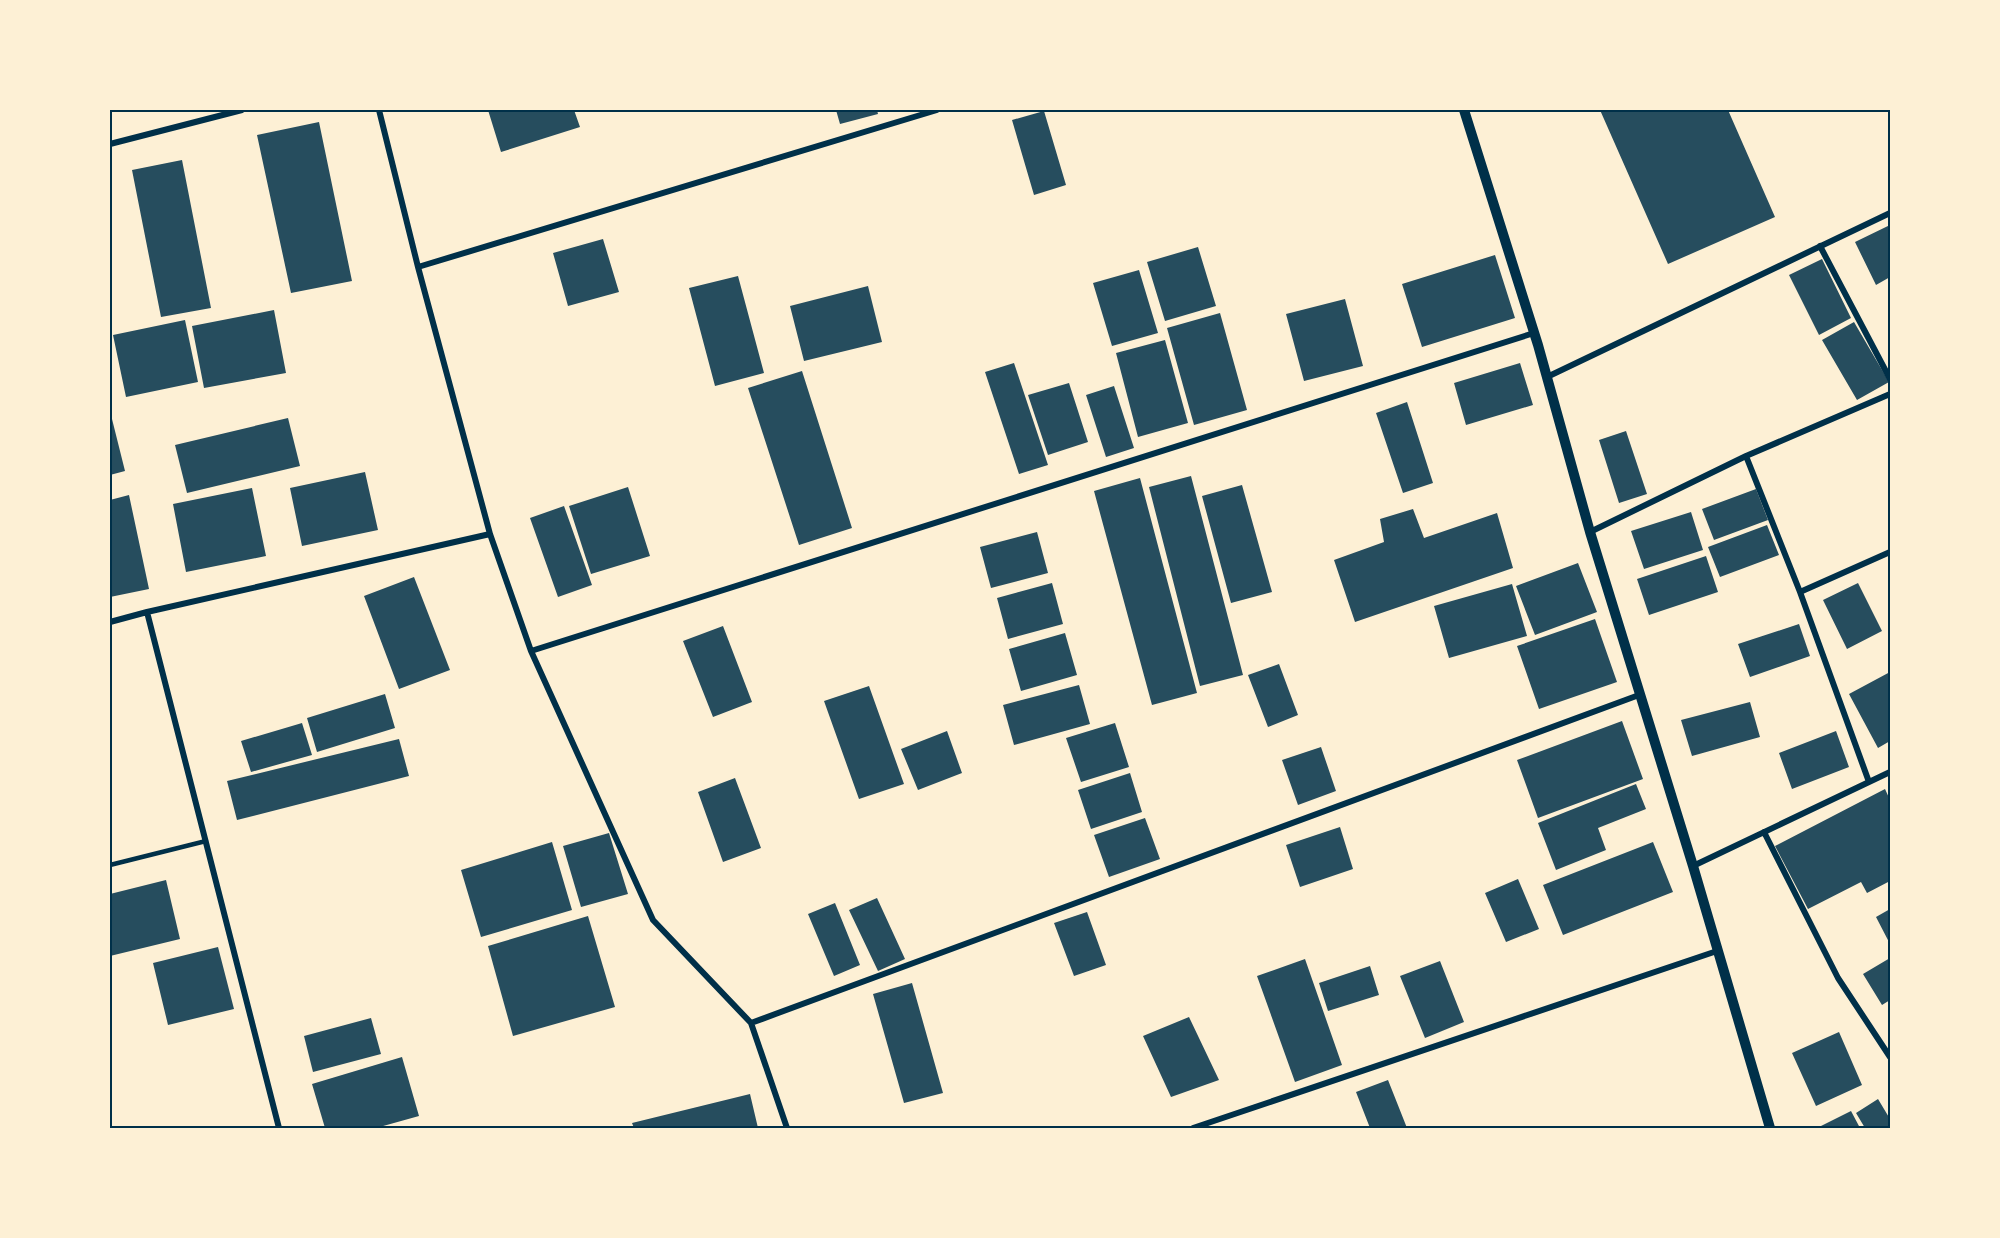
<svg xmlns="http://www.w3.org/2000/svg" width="2000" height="1238" viewBox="0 0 2000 1238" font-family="'Varela Round',sans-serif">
  <rect width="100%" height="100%" fill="#fdf0d5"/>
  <path fill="#264d5e" d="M 488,110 L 574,110 L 580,127 L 501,152 Z
    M 836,110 L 877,110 L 878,114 L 840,124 Z
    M 1600,110 L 1728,110 L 1775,217 L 1668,264 Z
    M 1044,111 L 1066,185 L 1034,195 L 1012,120 Z
    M 319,122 L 352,281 L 291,293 L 257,135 Z
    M 182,160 L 211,308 L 161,317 L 132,170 Z
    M 1890,225 L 1890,277 L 1876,285 L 1855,242 Z
    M 603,239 L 619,292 L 568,306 L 553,253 Z
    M 1198,247 L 1216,306 L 1165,321 L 1147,262 Z
    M 1495,255 L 1515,318 L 1422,347 L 1402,284 Z
    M 1822,259 L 1851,318 L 1819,335 L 1789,275 Z
    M 1139,270 L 1158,333 L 1112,346 L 1093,283 Z
    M 738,276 L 764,373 L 715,386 L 689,288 Z
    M 868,286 L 882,342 L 804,361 L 790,306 Z
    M 1345,299 L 1363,366 L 1304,381 L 1286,314 Z
    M 274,310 L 286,373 L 204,388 L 192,326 Z
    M 1220,313 L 1247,410 L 1194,425 L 1167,328 Z
    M 185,320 L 198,382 L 126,397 L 113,335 Z
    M 1854,322 L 1889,382 L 1857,400 L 1822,340 Z
    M 1165,340 L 1188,423 L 1138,437 L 1116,353 Z
    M 1014,363 L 1048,465 L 1019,474 L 985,372 Z
    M 1520,363 L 1533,405 L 1466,425 L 1454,383 Z
    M 802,371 L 852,528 L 799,545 L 748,388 Z
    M 1069,383 L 1088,442 L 1048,455 L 1028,395 Z
    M 1114,386 L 1134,448 L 1106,457 L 1086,395 Z
    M 1407,402 L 1433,483 L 1403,493 L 1376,413 Z
    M 110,411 L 125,471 L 110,475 Z
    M 288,418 L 300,466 L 187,493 L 175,445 Z
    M 1626,431 L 1647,494 L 1619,503 L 1599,440 Z
    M 365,472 L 378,530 L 302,546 L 290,488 Z
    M 1191,476 L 1243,675 L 1200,686 L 1149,487 Z
    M 1140,478 L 1197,693 L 1152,705 L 1094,491 Z
    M 1242,485 L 1272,592 L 1231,603 L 1202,496 Z
    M 628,487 L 650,556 L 591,574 L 569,506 Z
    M 252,488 L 266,556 L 186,572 L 173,504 Z
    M 1756,489 L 1768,520 L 1714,540 L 1702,509 Z
    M 129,495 L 149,589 L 110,597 L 110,500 Z
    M 564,506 L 592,585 L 558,597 L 530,518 Z
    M 1413,509 L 1424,538 L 1497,513 L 1513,568 L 1355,622 L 1334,560 L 1384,542 L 1380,519 Z
    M 1691,512 L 1703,550 L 1644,569 L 1631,531 Z
    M 1767,525 L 1779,555 L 1720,577 L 1708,547 Z
    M 1037,532 L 1048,573 L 991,588 L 980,547 Z
    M 1706,556 L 1718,592 L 1649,615 L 1637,579 Z
    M 1578,563 L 1597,612 L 1535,635 L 1516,586 Z
    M 414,577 L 450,670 L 399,689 L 364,596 Z
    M 1052,583 L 1063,624 L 1008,639 L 997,598 Z
    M 1858,583 L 1882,631 L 1847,649 L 1823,600 Z
    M 1512,584 L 1527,636 L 1449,658 L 1434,606 Z
    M 1595,619 L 1617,682 L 1539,709 L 1517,646 Z
    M 1799,624 L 1810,656 L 1750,677 L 1738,644 Z
    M 723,626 L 752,702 L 713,717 L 683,641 Z
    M 1065,633 L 1077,675 L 1021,691 L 1009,649 Z
    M 1279,664 L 1298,715 L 1268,727 L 1248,675 Z
    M 1890,672 L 1890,741 L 1878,748 L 1849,694 Z
    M 1079,685 L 1090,724 L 1014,745 L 1003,705 Z
    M 869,686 L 904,784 L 859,799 L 824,701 Z
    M 385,694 L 395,728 L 317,752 L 307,718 Z
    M 1750,702 L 1760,737 L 1692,756 L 1681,720 Z
    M 1622,721 L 1643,779 L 1538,818 L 1517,760 Z
    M 302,723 L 312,755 L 251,772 L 241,741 Z
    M 1115,723 L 1129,767 L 1081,782 L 1066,738 Z
    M 947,731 L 962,773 L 918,790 L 901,749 Z
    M 1836,731 L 1849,767 L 1792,789 L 1779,753 Z
    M 399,739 L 409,776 L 237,820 L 227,781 Z
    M 1321,747 L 1336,791 L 1298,805 L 1282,760 Z
    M 1130,773 L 1142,812 L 1091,829 L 1078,790 Z
    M 735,778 L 761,848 L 723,862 L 698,792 Z
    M 1636,784 L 1646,809 L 1598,828 L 1606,850 L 1556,870 L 1538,823 Z
    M 1885,789 L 1890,800 L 1890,881 L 1867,893 L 1861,882 L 1808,909 L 1775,846 Z
    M 1145,818 L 1160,859 L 1109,877 L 1094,835 Z
    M 1340,827 L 1353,869 L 1300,887 L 1286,845 Z
    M 609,833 L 628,894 L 581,907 L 563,846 Z
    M 552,842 L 572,910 L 481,937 L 461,870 Z
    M 1653,842 L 1673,892 L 1563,935 L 1543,885 Z
    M 1518,879 L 1539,929 L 1506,942 L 1485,893 Z
    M 166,880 L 180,939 L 110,956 L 110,894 Z
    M 877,898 L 905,959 L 878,971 L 849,910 Z
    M 835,903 L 860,965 L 834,976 L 808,914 Z
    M 1890,909 L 1890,944 L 1876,917 Z
    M 1087,912 L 1106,965 L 1074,976 L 1054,923 Z
    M 588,916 L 615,1007 L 513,1036 L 488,946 Z
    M 218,947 L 234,1009 L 168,1025 L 153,963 Z
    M 1890,958 L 1890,1000 L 1882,1005 L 1863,974 Z
    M 1305,959 L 1342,1065 L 1295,1082 L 1257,976 Z
    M 1440,961 L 1464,1022 L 1425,1038 L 1400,976 Z
    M 1370,966 L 1379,995 L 1328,1011 L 1319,983 Z
    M 912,983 L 943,1093 L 904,1103 L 873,994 Z
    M 1189,1017 L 1219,1080 L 1171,1097 L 1143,1036 Z
    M 371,1018 L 381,1054 L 313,1072 L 304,1036 Z
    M 1839,1032 L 1862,1085 L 1816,1106 L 1792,1053 Z
    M 402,1057 L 419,1116 L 376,1128 L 325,1128 L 312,1084 Z
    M 1388,1080 L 1407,1128 L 1370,1128 L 1356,1092 Z
    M 750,1094 L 758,1128 L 634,1128 L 632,1123 Z
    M 1878,1099 L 1890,1119 L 1890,1128 L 1865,1128 L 1856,1113 Z
    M 1851,1111 L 1860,1128 L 1817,1128 Z"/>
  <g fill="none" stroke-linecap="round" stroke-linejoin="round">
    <path stroke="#003049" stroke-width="4.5" d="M 110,865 L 206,841"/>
    <path stroke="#003049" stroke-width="6" d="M 379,110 L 418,267 L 490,534 L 531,651 L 653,920 L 751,1023 L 787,1128
      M 110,144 L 242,110
      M 1820,246 L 1890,379
      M 418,267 L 937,110
      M 1547,377 L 1890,213
      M 1746,456 L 1800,592 L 1869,782
      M 1590,532 L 1746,456 L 1890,394
      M 1800,592 L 1890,552
      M 147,612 L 279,1128
      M 110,622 L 147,612 L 490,534
      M 531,651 L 1534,333
      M 1764,832 L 1838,978 L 1890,1057
      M 1693,866 L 1890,772
      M 751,1023 L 1639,695
      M 1193,1128 L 1717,951"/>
    <path stroke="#003049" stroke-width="10" d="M 1464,110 L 1538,345 L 1590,532 L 1693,866 L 1770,1128"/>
  </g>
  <rect width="2000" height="1238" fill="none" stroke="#fdf0d5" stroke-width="222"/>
  <rect x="111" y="111" width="1778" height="1016" fill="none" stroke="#003049" stroke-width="2"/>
</svg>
